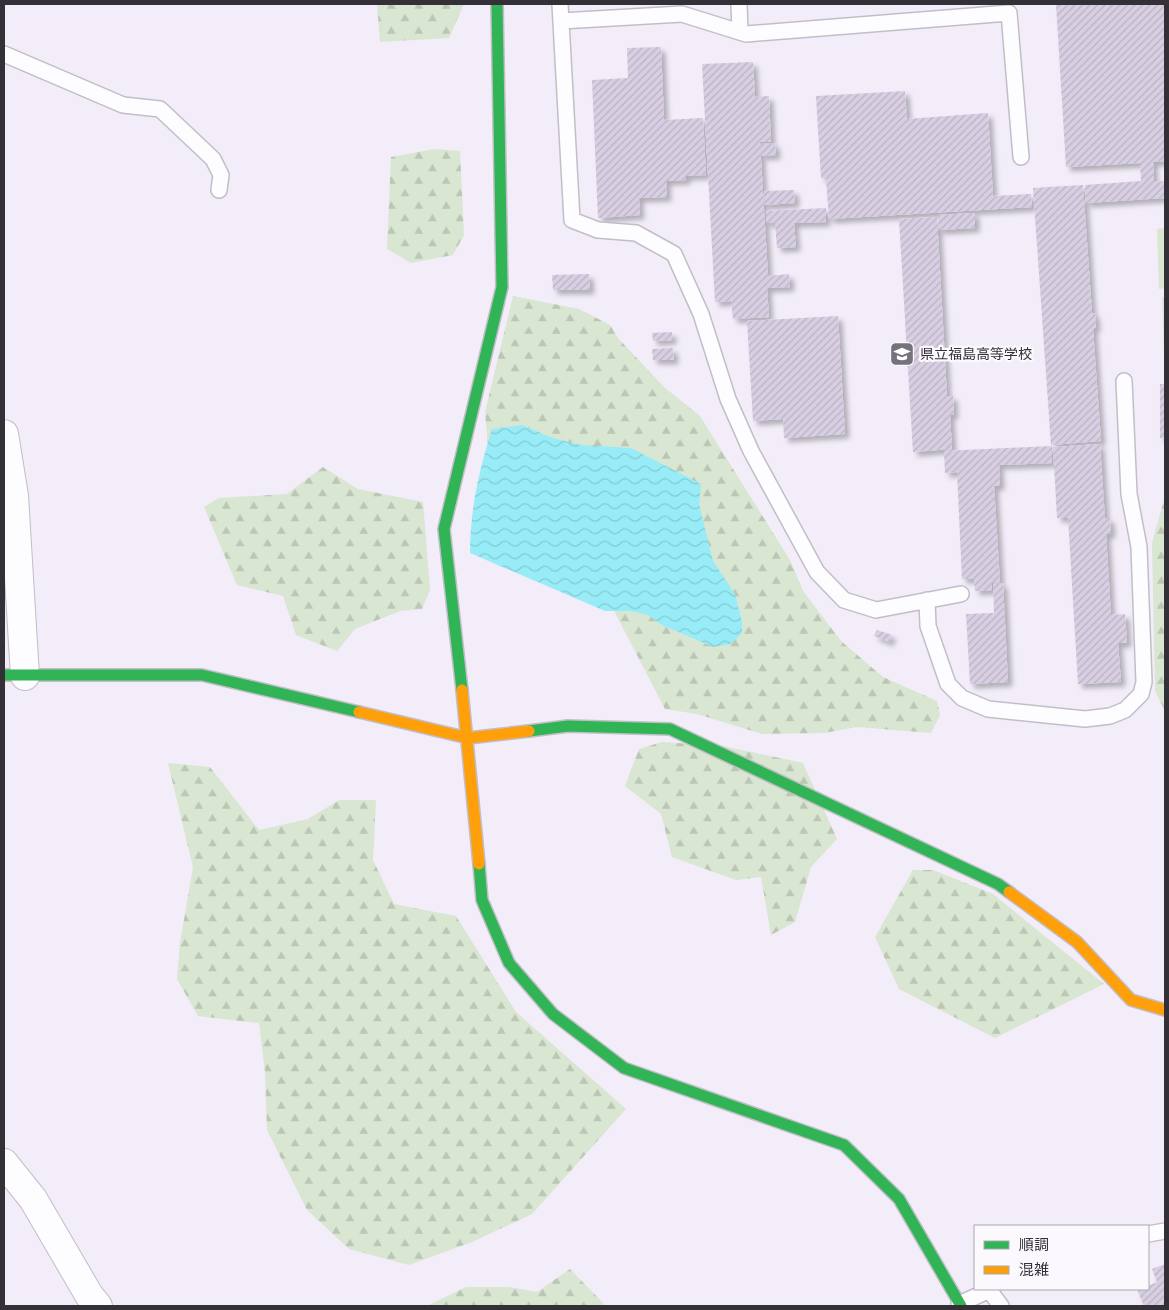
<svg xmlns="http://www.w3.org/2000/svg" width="1169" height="1310" viewBox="0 0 1169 1310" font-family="Karla,'Noto Sans JP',sans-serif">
  <defs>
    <pattern id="forest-firs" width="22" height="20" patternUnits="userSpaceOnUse" patternTransform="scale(1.25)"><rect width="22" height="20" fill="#d9e6d2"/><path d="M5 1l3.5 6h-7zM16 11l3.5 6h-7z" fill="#bbc6b5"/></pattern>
    <pattern id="water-waves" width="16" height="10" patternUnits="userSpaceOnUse" patternTransform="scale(1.25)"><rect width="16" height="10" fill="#98ecf7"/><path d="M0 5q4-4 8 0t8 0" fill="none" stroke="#83cbd4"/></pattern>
    <pattern id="building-hatch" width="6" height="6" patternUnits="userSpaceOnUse" patternTransform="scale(1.25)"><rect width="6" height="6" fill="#d8cfe3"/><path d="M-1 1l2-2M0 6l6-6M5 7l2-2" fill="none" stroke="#bab2c4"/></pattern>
    <filter id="shadow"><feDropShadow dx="4.5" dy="4.5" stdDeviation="2.5" flood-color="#0004"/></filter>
  </defs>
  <rect width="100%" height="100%" fill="#f2edf9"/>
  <path fill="#d9e6d2" d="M 1165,228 L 1165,288 L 1159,289 L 1157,229 Z
    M 1162,297 L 1165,297 L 1165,357 L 1164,357 Z"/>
  <path fill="url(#forest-firs)" d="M 377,4 L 464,4 L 449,38 L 380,42 Z
    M 434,149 L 460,151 L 464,235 L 453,255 L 411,263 L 387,249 L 391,157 Z
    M 513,296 L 579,309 L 610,325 L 618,338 L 664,387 L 700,416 L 790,560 L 803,591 L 841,641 L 883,677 L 937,701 L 940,715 L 931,733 L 857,727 L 824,733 L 762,734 L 697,714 L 665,709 L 610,603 L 488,446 L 485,412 Z
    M 323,467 L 358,489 L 423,502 L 430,590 L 422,609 L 400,611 L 355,629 L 337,651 L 296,635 L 283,596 L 237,585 L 204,507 L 219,498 L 287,494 Z
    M 1165,496 L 1165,711 L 1155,691 L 1152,543 Z
    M 662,742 L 723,746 L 803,763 L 837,839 L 811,867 L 795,922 L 771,935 L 761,877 L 736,880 L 672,857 L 661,814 L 625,786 L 639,749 Z
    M 168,763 L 210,767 L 259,830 L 308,819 L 339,800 L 376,800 L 373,860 L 394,904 L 456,916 L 516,1012 L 626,1109 L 532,1214 L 472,1242 L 409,1265 L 349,1249 L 307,1210 L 267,1130 L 265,1072 L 259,1023 L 198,1016 L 177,979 L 180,943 L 193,867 Z
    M 913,870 L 933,870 L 993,894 L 1104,984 L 995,1038 L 899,989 L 875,937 Z
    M 570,1269 L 606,1306 L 427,1306 L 466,1287 L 509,1287 L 537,1292 Z"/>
  <path fill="url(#water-waves)" d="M 522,425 L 553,438 L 581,445 L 631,448 L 701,484 L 699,504 L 713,561 L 735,594 L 742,621 L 742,633 L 731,644 L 713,647 L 662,625 L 648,615 L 631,611 L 605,611 L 470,553 C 470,510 479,470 492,429 Z"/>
  <path fill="url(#building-hatch)" filter="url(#shadow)" d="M 1056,4 L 1165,4 L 1165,161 L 1153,162 L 1154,182 L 1165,181 L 1165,198 L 1086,203 L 1085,185 L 1141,181 L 1140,163 L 1066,167 Z
    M 661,47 L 664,120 L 703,118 L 706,175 L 686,176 L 686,180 L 666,181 L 667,197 L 639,198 L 640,215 L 598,218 L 592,80 L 628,78 L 627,48 Z
    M 753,62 L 755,97 L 769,96 L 771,142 L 760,142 L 768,276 L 789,274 L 790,287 L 767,288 L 769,317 L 733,319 L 731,301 L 715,302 L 702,64 Z
    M 905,91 L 907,119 L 988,113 L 993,196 L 1031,194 L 1032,207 L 829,219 L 826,178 L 821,178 L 816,96 Z
    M 775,143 L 776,155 L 762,156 L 761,144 Z
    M 1083,185 L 1092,313 L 1095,313 L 1096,327 L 1093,329 L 1101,441 L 1051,445 L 1033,188 Z
    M 794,190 L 795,203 L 765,205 L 764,191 Z
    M 826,208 L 826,222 L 794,223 L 796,247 L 777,248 L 775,223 L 766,223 L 766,211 Z
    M 975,213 L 975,228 L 939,230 L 938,215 Z
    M 937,217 L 947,396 L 953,396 L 954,414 L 950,415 L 952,449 L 913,452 L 899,219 Z
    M 589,274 L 590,290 L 553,290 L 552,275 Z
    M 838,316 L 845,434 L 784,438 L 783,419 L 753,421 L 747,321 Z
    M 672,332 L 672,340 L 653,341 L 652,333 Z
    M 673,348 L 674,360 L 653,360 L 652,349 Z
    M 1160,384 L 1165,384 L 1165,438 L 1160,438 Z
    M 1100,444 L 1105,519 L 1110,518 L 1111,534 L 1106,534 L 1111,615 L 1125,614 L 1127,643 L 1118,643 L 1121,682 L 1078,684 L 1068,518 L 1057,518 L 1053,447 Z
    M 1052,446 L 1052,463 L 999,465 L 1000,486 L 994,486 L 1000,582 L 992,583 L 992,590 L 975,591 L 974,579 L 962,579 L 957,472 L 945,473 L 944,451 Z
    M 1003,583 L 1008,682 L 970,684 L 966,614 L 994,613 L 993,584 Z
    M 877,630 L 892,635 L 889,642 L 874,636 Z
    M 1165,1264 L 1165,1306 L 1144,1306 L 1137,1289 L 1148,1289 L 1148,1286 L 1157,1282 L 1152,1269 Z"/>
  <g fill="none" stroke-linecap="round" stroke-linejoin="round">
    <defs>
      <path id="lane" d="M 560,4 L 572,220 L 598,230 L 636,233 L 674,254 L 701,314 L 728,399 L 751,451 L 817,572 L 844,600 L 876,610 L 961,594
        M 739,4 L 740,32
        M 561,21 L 682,14 L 746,34 L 1009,13 L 1021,157
        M 4,54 L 123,105 L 160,109 L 213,159 L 221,175 L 219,190
        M 927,600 L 928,626 L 948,684 L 962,698 L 988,709 L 1085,719 L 1110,716 L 1125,710 L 1141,694 L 1144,682 L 1139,547 L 1129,494 L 1124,381
        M 1148,1234 L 1165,1231
        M 989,1290 L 1001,1306
        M 959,1304 L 992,1289"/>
      <path id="street" d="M 4,434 L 14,496 L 25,676
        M 4,1163 L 33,1199 L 89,1295 L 98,1306"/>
      <path id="fast" d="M 4,675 L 202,675 L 359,712
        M 462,690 L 444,529 L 502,287 L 497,4
        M 529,731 L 568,726 L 670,729 L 998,884 L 1009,892
        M 479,864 L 482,900 L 509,963 L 553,1014 L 624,1068 L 844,1145 L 899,1199 L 961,1306"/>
      <path id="slow" d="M 462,690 L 479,864
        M 359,712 L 468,738 L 529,731
        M 1009,892 L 1077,942 L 1131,1000 L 1165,1010"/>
    </defs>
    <use href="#lane" stroke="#c2bec8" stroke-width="18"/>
    <use href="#street" stroke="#c2bec8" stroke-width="30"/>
    <use href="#fast" stroke="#c2bec8" stroke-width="14"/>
    <use href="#slow" stroke="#c2bec8" stroke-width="14"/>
    <use href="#lane" stroke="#fdfcfe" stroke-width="15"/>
    <use href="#street" stroke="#fdfcfe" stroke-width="28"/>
    <use href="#fast" stroke="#30b455" stroke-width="11"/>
    <use href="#slow" stroke="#ff9f0a" stroke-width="11"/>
  </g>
  <defs>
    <symbol id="school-square" viewBox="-11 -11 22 22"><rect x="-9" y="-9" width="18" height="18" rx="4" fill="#76727c" stroke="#fbf9fd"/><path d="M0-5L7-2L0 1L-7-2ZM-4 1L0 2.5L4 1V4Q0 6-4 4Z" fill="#fff"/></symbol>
  </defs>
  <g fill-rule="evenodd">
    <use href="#school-square" x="888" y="340" width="28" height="28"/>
  </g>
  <g text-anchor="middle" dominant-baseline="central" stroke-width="4.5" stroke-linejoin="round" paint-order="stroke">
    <g font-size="14" fill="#333038" stroke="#fbf9fd" text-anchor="start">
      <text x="920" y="354">県立福島高等学校</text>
    </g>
  </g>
  <rect width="1169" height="1310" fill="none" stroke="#333038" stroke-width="10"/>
  <rect x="974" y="1225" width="175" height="65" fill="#fbf9fd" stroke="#aba9ae"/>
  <rect x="984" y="1241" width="25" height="8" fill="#30b455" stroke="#aba9ae"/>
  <text x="1019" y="1250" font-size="15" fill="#333038">順調</text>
  <rect x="984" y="1266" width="25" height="8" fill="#ff9f0a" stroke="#aba9ae"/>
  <text x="1019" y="1275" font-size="15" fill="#333038">混雑</text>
</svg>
